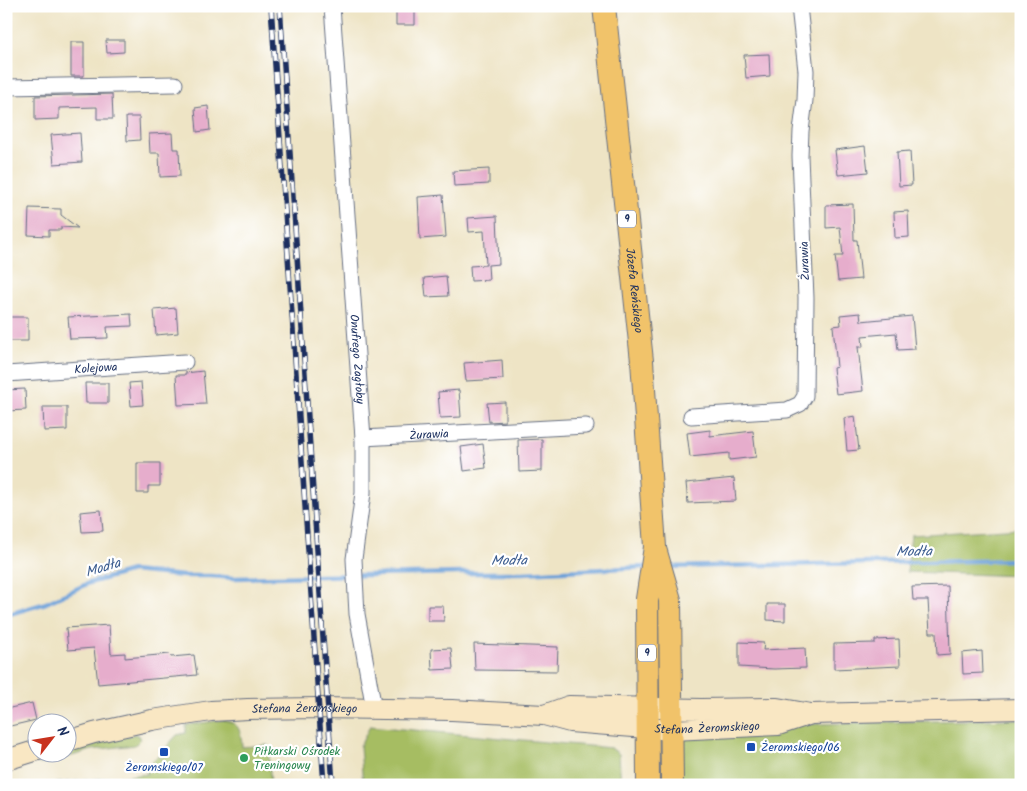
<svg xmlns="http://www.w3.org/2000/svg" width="1027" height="791" viewBox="0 0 1027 791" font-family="Kalam,sans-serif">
  <rect width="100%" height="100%" fill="#fff"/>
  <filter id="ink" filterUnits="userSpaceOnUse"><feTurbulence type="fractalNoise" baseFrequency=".02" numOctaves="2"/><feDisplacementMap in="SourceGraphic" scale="10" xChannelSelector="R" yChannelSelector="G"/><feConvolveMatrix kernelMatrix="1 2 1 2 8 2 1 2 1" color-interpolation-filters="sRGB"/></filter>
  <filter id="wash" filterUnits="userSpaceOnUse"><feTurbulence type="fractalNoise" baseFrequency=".0096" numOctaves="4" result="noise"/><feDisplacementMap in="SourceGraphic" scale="20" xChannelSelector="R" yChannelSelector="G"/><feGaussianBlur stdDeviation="1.12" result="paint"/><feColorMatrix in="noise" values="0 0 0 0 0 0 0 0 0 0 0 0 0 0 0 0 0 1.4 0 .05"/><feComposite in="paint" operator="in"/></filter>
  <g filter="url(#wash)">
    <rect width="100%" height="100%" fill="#eee4c5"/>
    <path fill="#a6bd62" stroke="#607660" d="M 1021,528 L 1021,576 L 907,572 L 911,535 Z
      M 1014,719 L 1021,720 L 1021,785 L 672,785 L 672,730 L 778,725 Z
      M 223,720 C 240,723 241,731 242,747 L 268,745 L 271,785 L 39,785 L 147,774 L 146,768 L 158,756 L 162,758 L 170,749 L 167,746 L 177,735 L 186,733 L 186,725 Z
      M 370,726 L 611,748 L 619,754 L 621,785 L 363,785 L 360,746 Z
      M 135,734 L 138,735 L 140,740 L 135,745 L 92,750 L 45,764 L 40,764 L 37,762 L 38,760 L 59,754 L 68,754 L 68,751 Z"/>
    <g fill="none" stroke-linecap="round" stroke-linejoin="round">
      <path stroke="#6ca0d8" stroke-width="4.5" d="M 666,567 C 785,565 903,562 1021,560
        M 6,615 L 46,603 L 89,583 L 132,571 L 183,576 L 211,576 L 234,578 L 461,573 L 522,573 L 646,567"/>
    </g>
    <g id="blocks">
      <path fill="#e6adcc" d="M 396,6 L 415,6 L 415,25 L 396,25 Z
        M 106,40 L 124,40 L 124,52 L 107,53 Z
        M 71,42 L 84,42 L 84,76 L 71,76 Z
        M 769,54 L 770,76 L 746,78 L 744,55 Z
        M 112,94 L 113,119 L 97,119 L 97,107 L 59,108 L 59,119 L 35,120 L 35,96 Z
        M 208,106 L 210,130 L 197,132 L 195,108 Z
        M 126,117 L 139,117 L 140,140 L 127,141 Z
        M 80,133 L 82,162 L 54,164 L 51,135 Z
        M 172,133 L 173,149 L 179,149 L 180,176 L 160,177 L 159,153 L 150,153 L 149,134 Z
        M 865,146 L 868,172 L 838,175 L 835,150 Z
        M 910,151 L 912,185 L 899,186 L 897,152 Z
        M 489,169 L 489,184 L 454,186 L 453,171 Z
        M 443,195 L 446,237 L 420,239 L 418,197 Z
        M 853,204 L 854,240 L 857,240 L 861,279 L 838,281 L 835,256 L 843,256 L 840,227 L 826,228 L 826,205 Z
        M 29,208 L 61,209 L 61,215 L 78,228 L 61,227 L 61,230 L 49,230 L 49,236 L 28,235 Z
        M 908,211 L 909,237 L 895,238 L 894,212 Z
        M 497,216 L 499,264 L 488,265 L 489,280 L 471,281 L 470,266 L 486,265 L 484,231 L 469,232 L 468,218 Z
        M 446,276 L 448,296 L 426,297 L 424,278 Z
        M 176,308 L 178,333 L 156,335 L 154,310 Z
        M 860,313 L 861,321 L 912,316 L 915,349 L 898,350 L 896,333 L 862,336 L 863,347 L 858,347 L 863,391 L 836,394 L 833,368 L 837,367 L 833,326 L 841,325 L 840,315 Z
        M 131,314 L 132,326 L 107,327 L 108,338 L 70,339 L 68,317 Z
        M 6,317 L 28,317 L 28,341 L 6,341 Z
        M 502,360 L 503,379 L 466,381 L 464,363 Z
        M 203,371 L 206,404 L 178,405 L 176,375 L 185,375 L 185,373 Z
        M 141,382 L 143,405 L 131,406 L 129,383 Z
        M 85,383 L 108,383 L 108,403 L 86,403 Z
        M 25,389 L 26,410 L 6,411 L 6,390 Z
        M 459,390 L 461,417 L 440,418 L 438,392 Z
        M 505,402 L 505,421 L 489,422 L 487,403 Z
        M 43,407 L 67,407 L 67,430 L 44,431 Z
        M 855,416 L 859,450 L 847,451 L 844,418 Z
        M 710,430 L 710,436 L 753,431 L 756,457 L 729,460 L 729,453 L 690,457 L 687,433 Z
        M 542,439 L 542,471 L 519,472 L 518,440 Z
        M 483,444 L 486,468 L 464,471 L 461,447 Z
        M 137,463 L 160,463 L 160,486 L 148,486 L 148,493 L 137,493 Z
        M 734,478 L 736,501 L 688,503 L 686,483 Z
        M 101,510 L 103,531 L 82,532 L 80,512 Z
        M 948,586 L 950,654 L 937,655 L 936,633 L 930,633 L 928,600 L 913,600 L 912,587 Z
        M 767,604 L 785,604 L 785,621 L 767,620 Z
        M 428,606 L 443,606 L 444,621 L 428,621 Z
        M 109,625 L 111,654 L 125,653 L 125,658 L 170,654 L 171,657 L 194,655 L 197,675 L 98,684 L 94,648 L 68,650 L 66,628 Z
        M 899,639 L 900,666 L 834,669 L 834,644 L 875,643 L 875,640 Z
        M 739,642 L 764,643 L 763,650 L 805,648 L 806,668 L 774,669 L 739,667 Z
        M 474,644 L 558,647 L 557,671 L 475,670 Z
        M 451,648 L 453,669 L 432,670 L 431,649 Z
        M 982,651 L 983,673 L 963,674 L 962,653 Z
        M 32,703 L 36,720 L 6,727 L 6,709 Z"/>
    </g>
  </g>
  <g filter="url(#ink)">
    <use href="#blocks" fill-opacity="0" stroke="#656e82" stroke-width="1"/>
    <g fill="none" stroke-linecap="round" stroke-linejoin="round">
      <defs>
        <g id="street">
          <path id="s1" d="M 332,6 L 363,438 L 363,493 L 354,559 L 357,614 L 374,709"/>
          <path d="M 6,87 L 175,84"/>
          <path id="s2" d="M 6,374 L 185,362"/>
          <path d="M 691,416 L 787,410 L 800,404 L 805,396 L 806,298 L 800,156 L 801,131 L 805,100 L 806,71 L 799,6"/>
          <path id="s3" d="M 363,438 L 586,426"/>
        </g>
        <g id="secondary">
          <path d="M 544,715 L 569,706 L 701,709 L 777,708 L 811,714 L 1021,709"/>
          <path id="s4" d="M 68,741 L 94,733 L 152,720 L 211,711 L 248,709 L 319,708 L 452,710 L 544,715 L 570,722 L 672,730 L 778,725 L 811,714"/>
          <path d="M 6,760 L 38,750"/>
        </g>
        <g id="primary">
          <path id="s5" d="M 604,6 L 642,361 L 655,547 L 647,599 L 648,785"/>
          <path d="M 656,552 L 670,600 L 672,785"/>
        </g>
      </defs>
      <use href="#street" stroke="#656e82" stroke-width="17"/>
      <use href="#secondary" stroke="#656e82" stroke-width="22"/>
      <use href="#primary" stroke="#656e82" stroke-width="24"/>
      <use href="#street" stroke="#fff" stroke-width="15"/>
      <use href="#secondary" stroke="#f9e7c3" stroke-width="20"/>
      <use href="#primary" stroke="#f1c36a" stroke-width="22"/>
      <defs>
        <path id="rail" d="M 271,6 L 324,785
          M 280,6 L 333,785
          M 313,784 L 313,785"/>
      </defs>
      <use href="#rail" stroke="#1b2f5e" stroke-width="5.5"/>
      <use href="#rail" stroke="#fff" stroke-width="4" stroke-dasharray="11" stroke-linecap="butt"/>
    </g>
  </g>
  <g fill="#1a4fb4" stroke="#fff" stroke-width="2">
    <rect x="746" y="742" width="10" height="10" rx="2.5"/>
    <rect x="159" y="747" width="10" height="10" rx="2.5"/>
  </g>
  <circle fill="#2e9e5b" stroke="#fff" stroke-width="2" cx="244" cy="758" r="5"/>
  <g text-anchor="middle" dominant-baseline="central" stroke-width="4.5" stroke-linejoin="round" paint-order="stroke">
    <g fill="#fff" stroke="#5f6d8e" stroke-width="1">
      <rect x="618" y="210.5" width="18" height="17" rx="4"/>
      <rect x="638" y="644.5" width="18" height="17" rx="4"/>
    </g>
    <g font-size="11" font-weight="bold" fill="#1b2f5e">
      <text x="627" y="219">9</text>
      <text x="647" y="653">9</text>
    </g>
    <g font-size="12" fill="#1b2f5e" stroke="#fff">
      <text transform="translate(805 261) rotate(-92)">Żurawia</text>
      <text stroke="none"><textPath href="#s5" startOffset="286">Józefa Reńskiego</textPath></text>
      <text stroke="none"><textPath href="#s1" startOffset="354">Onufrego Zagłoby</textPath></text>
      <text stroke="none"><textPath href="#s2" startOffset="90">Kolejowa</textPath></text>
      <text stroke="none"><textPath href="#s3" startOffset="66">Żurawia</textPath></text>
      <text stroke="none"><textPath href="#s4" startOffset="240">Stefana Żeromskiego</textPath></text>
      <text stroke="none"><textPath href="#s4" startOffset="644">Stefana Żeromskiego</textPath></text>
    </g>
    <g font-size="12" fill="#164399" stroke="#fff" text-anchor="start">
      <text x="761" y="747">Żeromskiego/06</text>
      <text x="164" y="767" text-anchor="middle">Żeromskiego/07</text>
    </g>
    <g font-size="12" fill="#27864d" stroke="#fff" text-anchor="start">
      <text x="254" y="751">Piłkarski Ośrodek<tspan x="254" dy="14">Treningowy</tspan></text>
    </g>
    <g font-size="14" font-style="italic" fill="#3b5c8f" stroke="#fff">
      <text transform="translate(914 552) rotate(-1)">Modła</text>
      <text transform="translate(509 561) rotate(-1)">Modła</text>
      <text transform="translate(103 568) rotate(-17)">Modła</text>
    </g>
  </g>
  <rect width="1027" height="791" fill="none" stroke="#fff" stroke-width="25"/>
  <g transform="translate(52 738) rotate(59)"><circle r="24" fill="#ffffff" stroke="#a4acbf"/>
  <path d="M0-4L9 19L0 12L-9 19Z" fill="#c8321e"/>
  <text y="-8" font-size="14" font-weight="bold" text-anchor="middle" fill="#1b2f5e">N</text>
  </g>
</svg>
